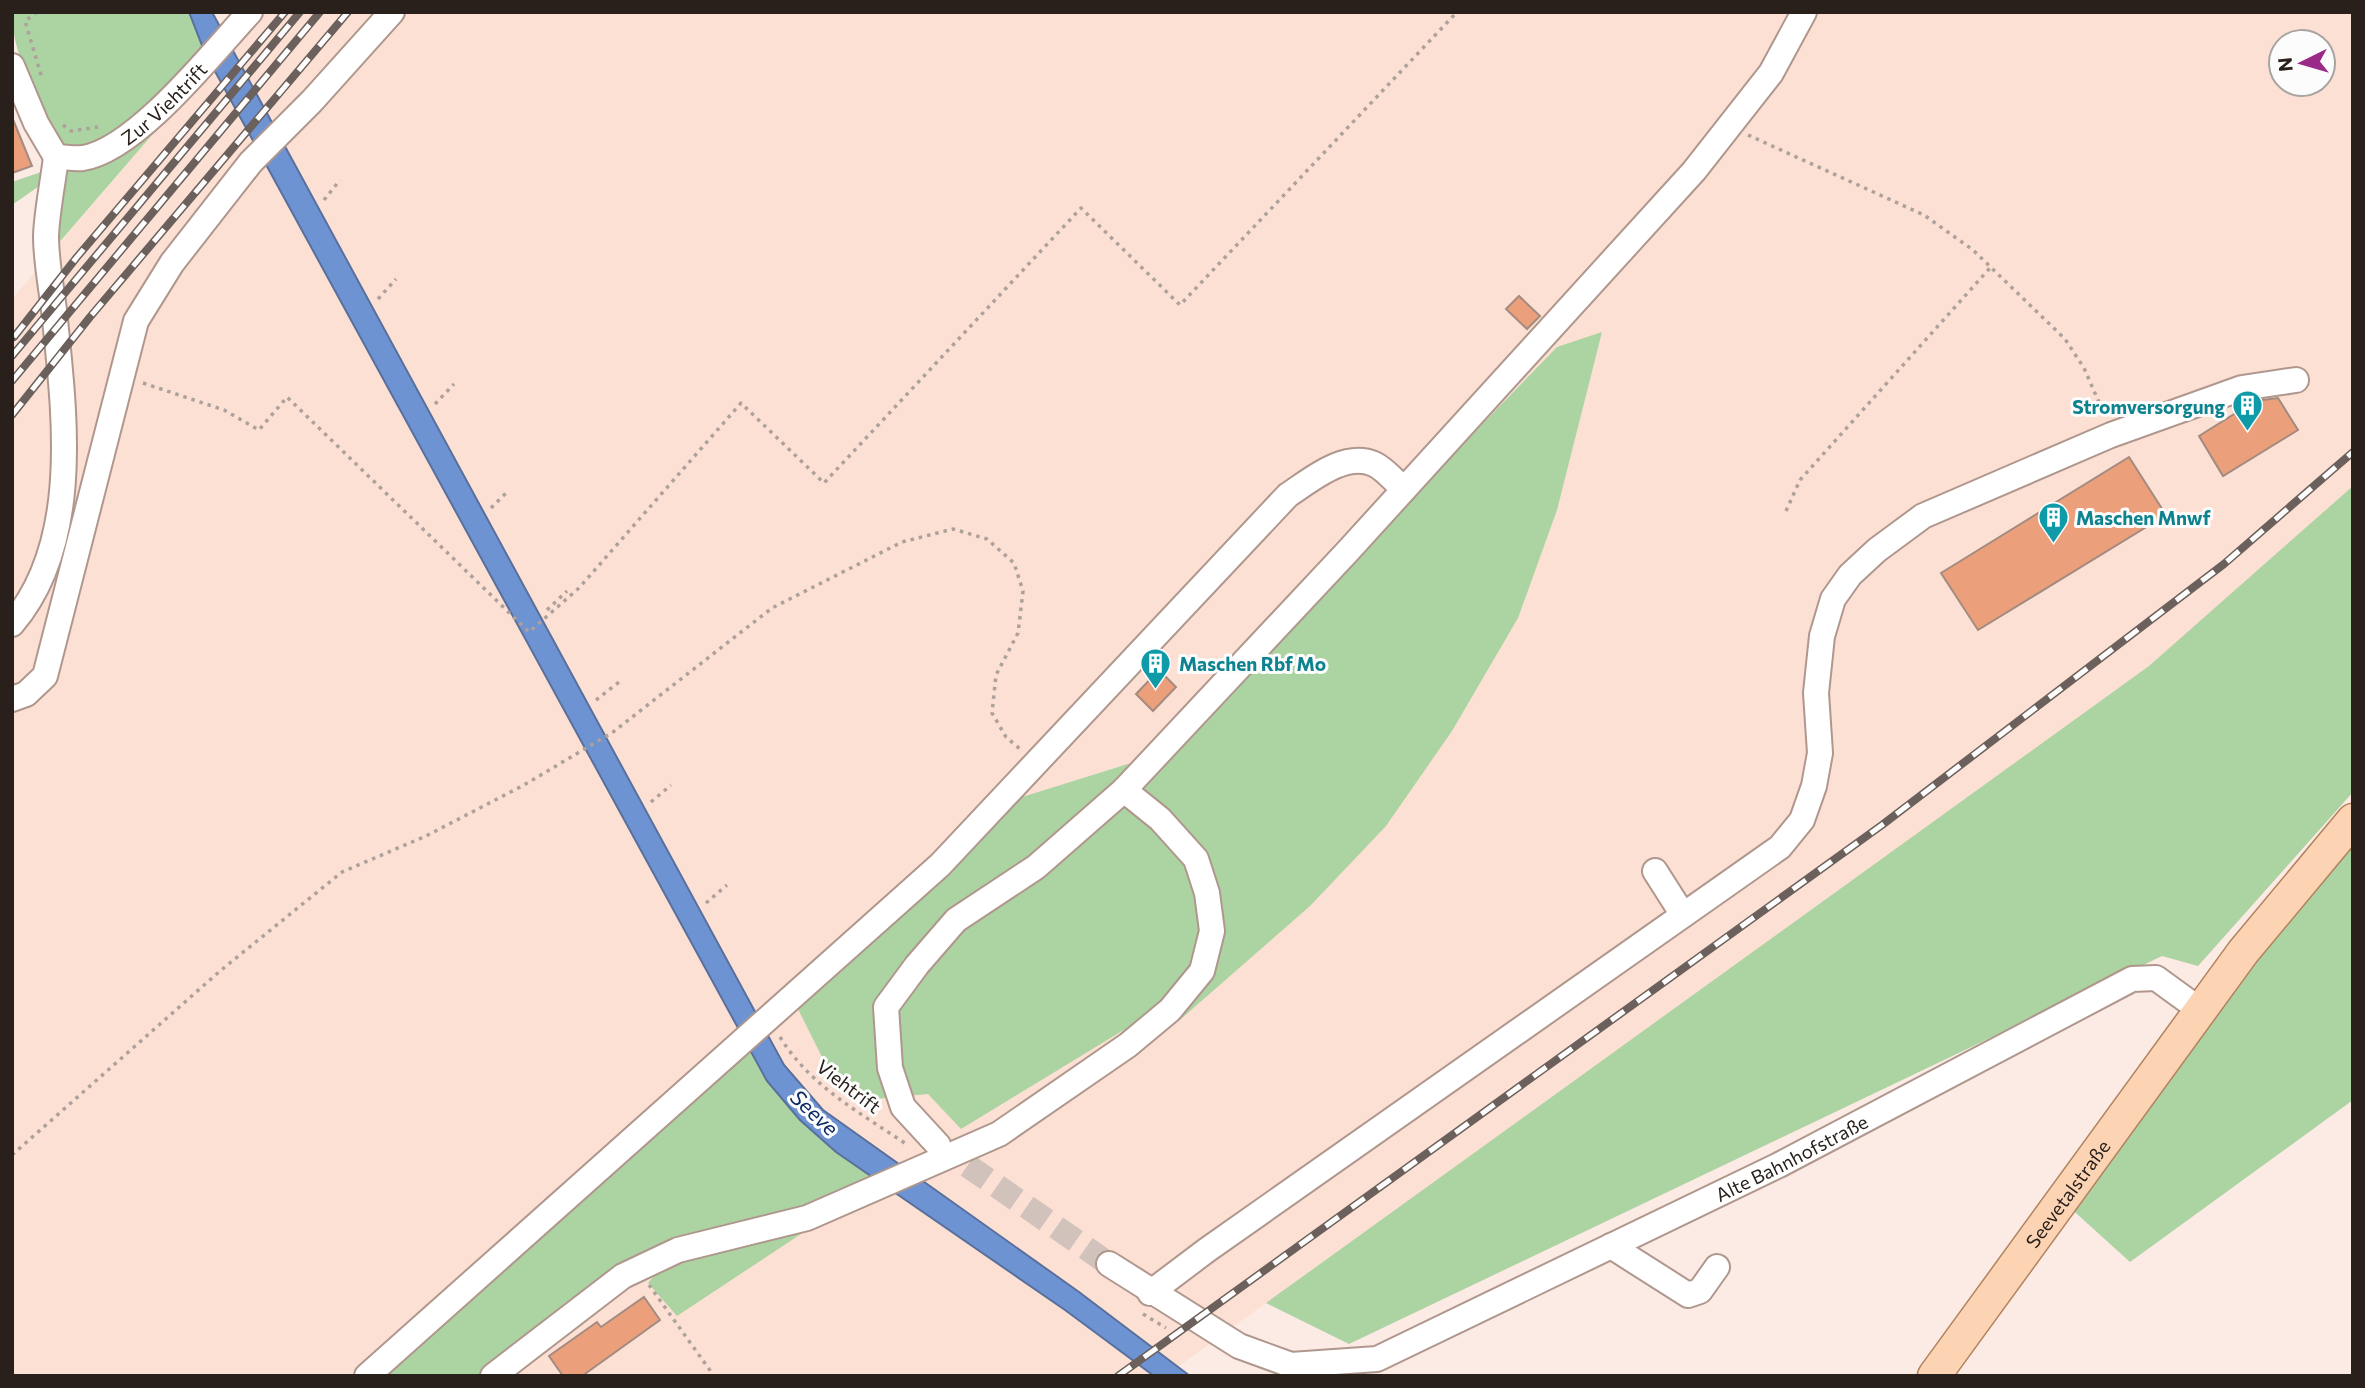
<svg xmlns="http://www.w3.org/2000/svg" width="2365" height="1388" viewBox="0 0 2365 1388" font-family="Commissioner,sans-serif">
  <rect width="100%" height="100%" fill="#fbebe4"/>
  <path fill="#fce0d4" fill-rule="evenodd" d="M 257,12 L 2353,12 L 2353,792 L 2198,966 L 2162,956 L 1349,1344 L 1266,1303 L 1165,1376 L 12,1376 L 12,299 ZM 2281,42 L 2323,42 L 2323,84 L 2281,84 Z"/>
  <path fill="#acd3a2" d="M 12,12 L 189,12 L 205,53 C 173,87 110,166 58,143 C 40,102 12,58 12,12 Z
    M 196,84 L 57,245 L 55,201 L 69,163 Z
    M 41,172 L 45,182 L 12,205 L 12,182 Z
    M 1602,332 L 1557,510 L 1518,618 L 1452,731 L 1386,826 L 1310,906 L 1182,1018 L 1122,1031 L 961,1129 L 928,1094 L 875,1099 L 826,1065 L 798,1009 L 940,877 L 1019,798 L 1163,753 L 1557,347 Z
    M 2353,486 L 2353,792 L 2198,966 L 2162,956 L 1349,1344 L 1266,1303 L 2149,666 Z
    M 2353,833 L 2353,1100 L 2130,1262 L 2067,1205 Z
    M 751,1051 C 778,1101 823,1143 870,1175 L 797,1214 L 671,1242 L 570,1299 L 477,1376 L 381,1376 Z
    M 819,1222 L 677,1316 L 648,1283 L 665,1263 Z"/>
  <path fill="#6d93d3" stroke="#59709c" stroke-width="2" d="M 189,12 L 212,12 L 784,1065 L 823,1110 L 1079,1292 L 1190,1376 L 1154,1376 L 1065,1310 L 836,1152 L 800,1120 L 767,1081 L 205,53 Z"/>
  <path fill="#ec9f7b" stroke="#a38b80" stroke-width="2" d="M 12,117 L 32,166 L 12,173 Z
    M 1519,296 L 1540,316 L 1527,329 L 1506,309 Z
    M 2278,398 L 2298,430 L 2223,476 L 2199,436 L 2255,401 Z
    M 2129,457 L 2166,515 L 1978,630 L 1941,573 Z
    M 1159,670 L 1176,687 L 1153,711 L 1136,694 Z
    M 644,1297 L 660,1320 L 582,1376 L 563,1376 L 549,1356 L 597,1322 L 601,1327 Z"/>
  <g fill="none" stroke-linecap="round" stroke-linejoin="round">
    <path stroke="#d1c2bc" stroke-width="24" stroke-dasharray="24 12" stroke-linecap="butt" d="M 938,1145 L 1109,1264"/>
    <defs>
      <g id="minor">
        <path d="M 12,66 L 36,123 L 56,157"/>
        <path id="s1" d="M 56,157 C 64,157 75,159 83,158 C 136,150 213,52 250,12"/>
        <path d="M 12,624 C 83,541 64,410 54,310 C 51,286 46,260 46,236 C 47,210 53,183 56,157"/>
        <path d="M 12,699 L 26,694 L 45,676 L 136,321 L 172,263 L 251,162 L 312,101 L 392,12"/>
        <path d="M 1655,871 L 1683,915"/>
        <path d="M 938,1145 L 903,1107 L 890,1068 L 886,1007 L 917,965 L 956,920 L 1036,867 L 1124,790 L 1348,551 L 1694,171 L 1771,73 L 1804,12"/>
        <path d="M 1611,1246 L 1688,1295 L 1700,1291 L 1717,1267"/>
        <path id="s2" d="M 1109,1264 L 1239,1346 L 1291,1365 L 1377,1359 L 1779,1165 L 2132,979 L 2156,978 L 2200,1010"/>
        <path d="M 1150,1293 L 1207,1250 L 1780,847 L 1802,820 L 1814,786 L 1820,753 L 1816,693 L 1822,636 L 1833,599 L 1850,575 L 1877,550 L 1923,516 L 2111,435 L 2242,388 L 2296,380"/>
        <path d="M 367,1376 L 940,865 L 1288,495 C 1311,480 1345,451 1374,464 C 1385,469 1395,482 1404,489"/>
        <path d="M 493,1376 L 623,1276 L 678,1250 L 807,1218 L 999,1134 L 1128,1045 L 1170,1010 L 1202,971 L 1212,931 L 1207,893 L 1196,859 L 1160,819 L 1124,790"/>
      </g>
      <g id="major">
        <path id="s3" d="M 1934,1376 L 2243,952 L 2353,820"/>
      </g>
    </defs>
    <use href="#minor" stroke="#b0978d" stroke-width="28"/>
    <use href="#major" stroke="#b1825e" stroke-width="35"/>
    <path stroke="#aea19b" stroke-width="3.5" stroke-dasharray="3.5 5" stroke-linecap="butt" d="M 37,12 L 25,21 L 42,78
      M 63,125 L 71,131 L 98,127
      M 1748,135 L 1924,215 L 1973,250 L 2065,339 L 2084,368 L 2105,416
      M 324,200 L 340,180
      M 378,299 L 396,279
      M 143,383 L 224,410 L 259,430 L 287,397 L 529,632 L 579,588 L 741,403 L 824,483 L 1081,208 L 1180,305 L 1457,12
      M 435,404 L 454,384
      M 491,508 L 508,491
      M 1786,511 L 1800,480 L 1990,268
      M 547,610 L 567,591
      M 596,700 L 619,682
      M 651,802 L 671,785
      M 706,903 L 727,885
      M 780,1037 C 810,1086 859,1112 906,1144
      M 12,1155 L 220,971 L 342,872 L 426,836 L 524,785 L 613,732 L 772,608 L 902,542 L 953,529 L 987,539 L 1014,563 L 1023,591 L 1018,633 L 996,675 L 992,713 L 1006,737 L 1020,749
      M 649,1285 L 714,1376
      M 1143,1314 L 1166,1328"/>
    <use href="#minor" stroke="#fff" stroke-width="24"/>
    <use href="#major" stroke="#fcd4b3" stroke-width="32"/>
    <defs>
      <path id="rail" d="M 14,337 L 77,257 L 285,12
        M 12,356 L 300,12
        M 12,381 L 320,12
        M 12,415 L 90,317 L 348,12
        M 1118,1376 L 1882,825 L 2224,564 L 2353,452"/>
    </defs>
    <use href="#rail" stroke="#6b605b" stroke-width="8"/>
    <use href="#rail" stroke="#fcfcfc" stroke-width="5" stroke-dasharray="16" stroke-linecap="butt"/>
  </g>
  <defs>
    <symbol id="building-pin" viewBox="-11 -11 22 30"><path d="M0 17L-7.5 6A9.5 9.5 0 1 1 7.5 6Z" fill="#0f9aa8" stroke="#fcfcfc"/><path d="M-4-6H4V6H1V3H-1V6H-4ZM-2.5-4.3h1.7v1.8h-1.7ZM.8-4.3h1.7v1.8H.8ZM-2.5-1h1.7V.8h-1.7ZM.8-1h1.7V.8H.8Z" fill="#fff"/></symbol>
  </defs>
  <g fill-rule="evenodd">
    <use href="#building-pin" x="2230" y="388" width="35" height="47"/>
    <use href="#building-pin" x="2036" y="500" width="35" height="47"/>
    <use href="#building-pin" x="1138" y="646" width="35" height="47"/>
  </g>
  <g text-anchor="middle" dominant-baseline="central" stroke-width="6" stroke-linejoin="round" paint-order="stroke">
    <g font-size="19" fill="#29201c" stroke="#fcfcfc">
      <text stroke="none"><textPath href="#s1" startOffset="126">Zur Viehtrift</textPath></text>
      <text transform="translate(849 1086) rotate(37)">Viehtrift</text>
      <text stroke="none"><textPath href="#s2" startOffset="756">Alte Bahnhofstraße</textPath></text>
      <text stroke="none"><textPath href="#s3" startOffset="226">Seevetalstraße</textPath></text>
    </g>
    <g font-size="19" font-weight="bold" fill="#0d838f" stroke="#fcfcfc" text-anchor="start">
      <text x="2225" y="406" text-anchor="end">Stromversorgung</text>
      <text x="2076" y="517">Maschen Mnwf</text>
      <text x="1179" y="663">Maschen Rbf Mo</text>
    </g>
    <g font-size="21" font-style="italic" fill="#082962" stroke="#fcfcfc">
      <text transform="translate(815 1112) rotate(43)">Seeve</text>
    </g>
  </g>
  <rect width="2365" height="1388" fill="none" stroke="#29201c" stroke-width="28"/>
  <g transform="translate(2302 63) rotate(265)"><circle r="33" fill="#fcfcfc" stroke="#a8a4a2" stroke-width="2"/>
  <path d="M0-5L12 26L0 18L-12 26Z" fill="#9a2987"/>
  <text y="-10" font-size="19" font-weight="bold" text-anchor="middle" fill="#29201c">N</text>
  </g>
</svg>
